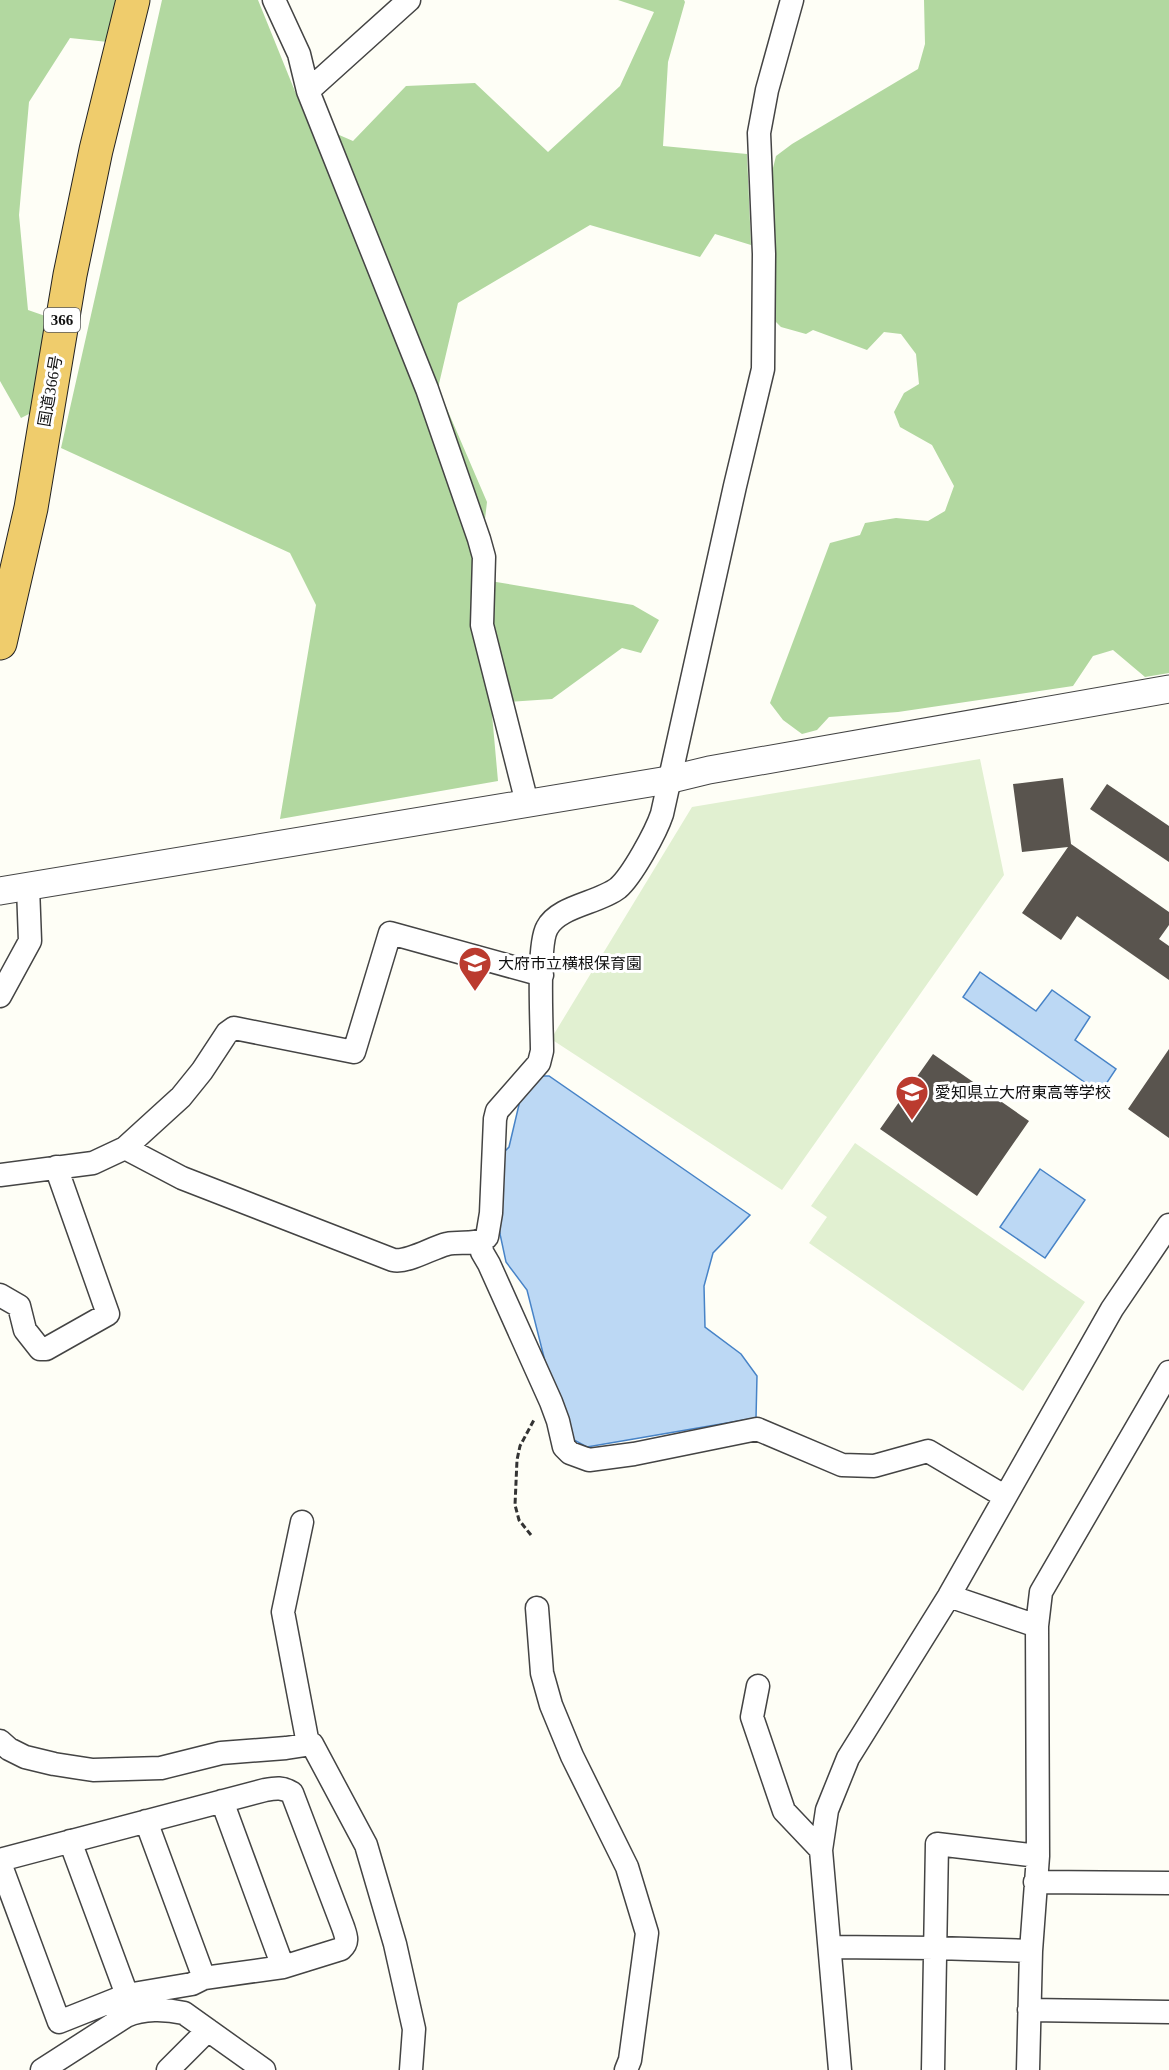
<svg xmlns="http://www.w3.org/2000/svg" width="1169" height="2070" viewBox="0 0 1169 2070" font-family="'Times New Roman','Noto Sans JP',serif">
  <rect width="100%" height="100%" fill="#fefef6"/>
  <path fill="#b2d8a0" d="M 0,0 L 116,0 L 108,42 L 70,38 L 29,102 L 19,215 L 28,310 L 51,318 L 31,413 L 21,418 L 0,381 Z
    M 162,0 L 258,0 L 307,121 L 353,141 L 406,86 L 475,83 L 548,152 L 620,86 L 654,12 L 618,0 L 684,0 L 685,2 L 668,62 L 663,146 L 747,154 L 751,245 L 715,234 L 700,257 L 590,225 L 458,303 L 438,388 L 487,502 L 478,579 L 633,605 L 659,620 L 641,653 L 622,648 L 552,699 L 491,703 L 498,781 L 280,819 L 316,605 L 290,553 L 61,448 Z
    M 924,0 L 1169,0 L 1169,673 L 1145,677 L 1113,650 L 1093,656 L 1073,686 L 898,712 L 829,717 L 817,730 L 802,734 L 783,720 L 770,703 L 830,543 L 860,535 L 865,523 L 896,518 L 928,521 L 945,511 L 954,486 L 932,445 L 900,427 L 894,412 L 904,393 L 919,384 L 916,354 L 901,334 L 884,332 L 867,350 L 813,330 L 806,334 L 781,327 L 774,320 L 770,180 L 776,156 L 792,144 L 918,69 L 925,44 Z"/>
  <path fill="#e1f0d1" d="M 980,759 L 1004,875 L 782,1190 L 551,1039 L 692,807 Z
    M 855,1143 L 1085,1302 L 1023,1391 L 809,1243 L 827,1217 L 811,1206 Z"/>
  <path fill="#bcd8f4" stroke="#4783c7" stroke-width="1.5" d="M 980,972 L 1036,1011 L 1052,990 L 1090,1017 L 1075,1040 L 1116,1069 L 1100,1093 L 963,997 Z
    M 539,1076 L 549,1076 L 750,1215 L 713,1253 L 704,1286 L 705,1327 L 741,1354 L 757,1376 L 756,1418 L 587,1447 L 574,1440 L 549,1377 L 527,1290 L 506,1262 L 500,1234 L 498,1213 L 504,1152 L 509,1147 L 521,1096 Z
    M 1040,1169 L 1085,1200 L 1045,1258 L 1000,1227 Z"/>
  <path fill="#59544e" d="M 1063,778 L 1071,844 L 1169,912 L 1169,925 L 1159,939 L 1169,946 L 1169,980 L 1077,916 L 1061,940 L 1022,913 L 1068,847 L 1022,852 L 1013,784 Z
    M 1107,784 L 1169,826 L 1169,862 L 1090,809 Z
    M 1169,1049 L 1169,1138 L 1128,1109 Z
    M 933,1054 L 1029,1121 L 977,1196 L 880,1129 Z"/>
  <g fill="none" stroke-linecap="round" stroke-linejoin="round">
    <defs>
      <path id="minor" d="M 274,0 L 299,54 L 308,91 L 427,389 L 479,539 L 484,557 L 482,625 L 527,803
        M 308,91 L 409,0
        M 0,996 L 30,941 L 28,887
        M 125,1148 L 181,1097 L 202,1071 L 227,1033 L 234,1028 L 354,1052 L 390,933 L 542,975
        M 0,1175 L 93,1163 L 125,1148 L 182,1178 L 393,1260 C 408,1263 431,1248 447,1244 C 461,1241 476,1246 487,1237 L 491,1213 L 495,1119 L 497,1111 L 539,1063 L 542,1051 C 542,1026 537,946 547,928 C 558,906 599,903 618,888 C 632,876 656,832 662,814 L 735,486 L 763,369 L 764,254 L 759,133 L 767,90 L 792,0
        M 481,1242 L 482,1252 L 489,1264 L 551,1402 L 558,1421 L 564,1447 L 570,1453 L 589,1460 L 634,1454 L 757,1429 L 842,1465 L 874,1466 L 928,1451 L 1004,1496
        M 0,1295 L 19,1306 L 25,1330 L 40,1349 L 46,1349 L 108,1314 L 56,1167
        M 302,1522 L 283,1612 L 308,1744
        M 949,1596 L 1037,1626
        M 537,1608 L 542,1673 L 551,1705 L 572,1756 L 627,1867 L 647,1933 L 630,2060 L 626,2070
        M 758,1686 L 752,1717 L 784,1811 L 821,1850
        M 0,1741 L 9,1749 L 25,1757 L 54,1764 L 93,1770 L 161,1768 L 221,1753 L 286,1748 L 312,1744 L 366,1845 L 395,1944 L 414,2029 L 411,2070
        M 222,1801 L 283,1967
        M 146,1821 L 204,1978
        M 70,1841 L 127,1995
        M 0,1860 L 265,1790 C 276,1788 283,1787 292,1793 L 343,1927 C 346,1936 349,1942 341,1949 L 283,1967 L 204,1978 L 192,1984 L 127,1995 L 59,2022 L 0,1863
        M 1035,1882 L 1169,1883
        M 830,1947 L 935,1948 L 1031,1951
        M 1029,2010 L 1169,2012
        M 42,2070 L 126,2016 C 143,2008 166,2009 184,2013 L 264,2070
        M 168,2070 L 208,2030
        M 840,2070 L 821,1850 L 827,1810 L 848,1758 L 949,1596 L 1112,1309 L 1169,1225
        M 933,2070 L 937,1844 L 1038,1856
        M 1028,2070 L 1031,1951 L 1038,1856 L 1037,1626 L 1041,1592 L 1169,1372"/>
      <path id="tertiary" d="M 0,891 L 668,780 L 709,770 L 1169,689"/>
      <path id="trunk" d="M 0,643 L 31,508 L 70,275 L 96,150 L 133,0"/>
    </defs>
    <use href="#minor" stroke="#444" stroke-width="25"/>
    <use href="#tertiary" stroke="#444" stroke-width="29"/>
    <use href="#trunk" stroke="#222" stroke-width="35"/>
    <path stroke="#333" stroke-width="3" stroke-dasharray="6 3" stroke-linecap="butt" d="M 531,1535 L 519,1520 L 515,1505 L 517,1460 L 520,1446 L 535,1418"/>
    <use href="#minor" stroke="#fff" stroke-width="22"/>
    <use href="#tertiary" stroke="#fff" stroke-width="27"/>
    <use href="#trunk" stroke="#efcc6c" stroke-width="33"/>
  </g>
  <defs>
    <symbol id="school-pin" viewBox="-11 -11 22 30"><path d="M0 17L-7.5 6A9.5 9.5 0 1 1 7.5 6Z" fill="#bb3b2f" stroke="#fff"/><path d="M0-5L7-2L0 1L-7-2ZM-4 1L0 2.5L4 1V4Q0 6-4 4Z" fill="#fff"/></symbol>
  </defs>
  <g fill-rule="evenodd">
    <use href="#school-pin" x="456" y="944" width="38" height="52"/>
    <use href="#school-pin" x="893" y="1073" width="38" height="52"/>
  </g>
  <g text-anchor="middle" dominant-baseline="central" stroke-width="6" stroke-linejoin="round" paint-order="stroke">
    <rect fill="#fff" stroke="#585858" stroke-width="1.5" x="44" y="308" width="36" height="24" rx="4.5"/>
    <g font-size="15" font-weight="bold" fill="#111">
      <text x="62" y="320">366</text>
    </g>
    <g font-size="16" fill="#111" stroke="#fff">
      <text transform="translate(50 391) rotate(-80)">国道366号</text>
    </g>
    <g font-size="16" fill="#111" stroke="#fff" text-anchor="start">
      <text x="498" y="963">大府市立横根保育園</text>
      <text x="935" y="1092">愛知県立大府東高等学校</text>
    </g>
  </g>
</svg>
